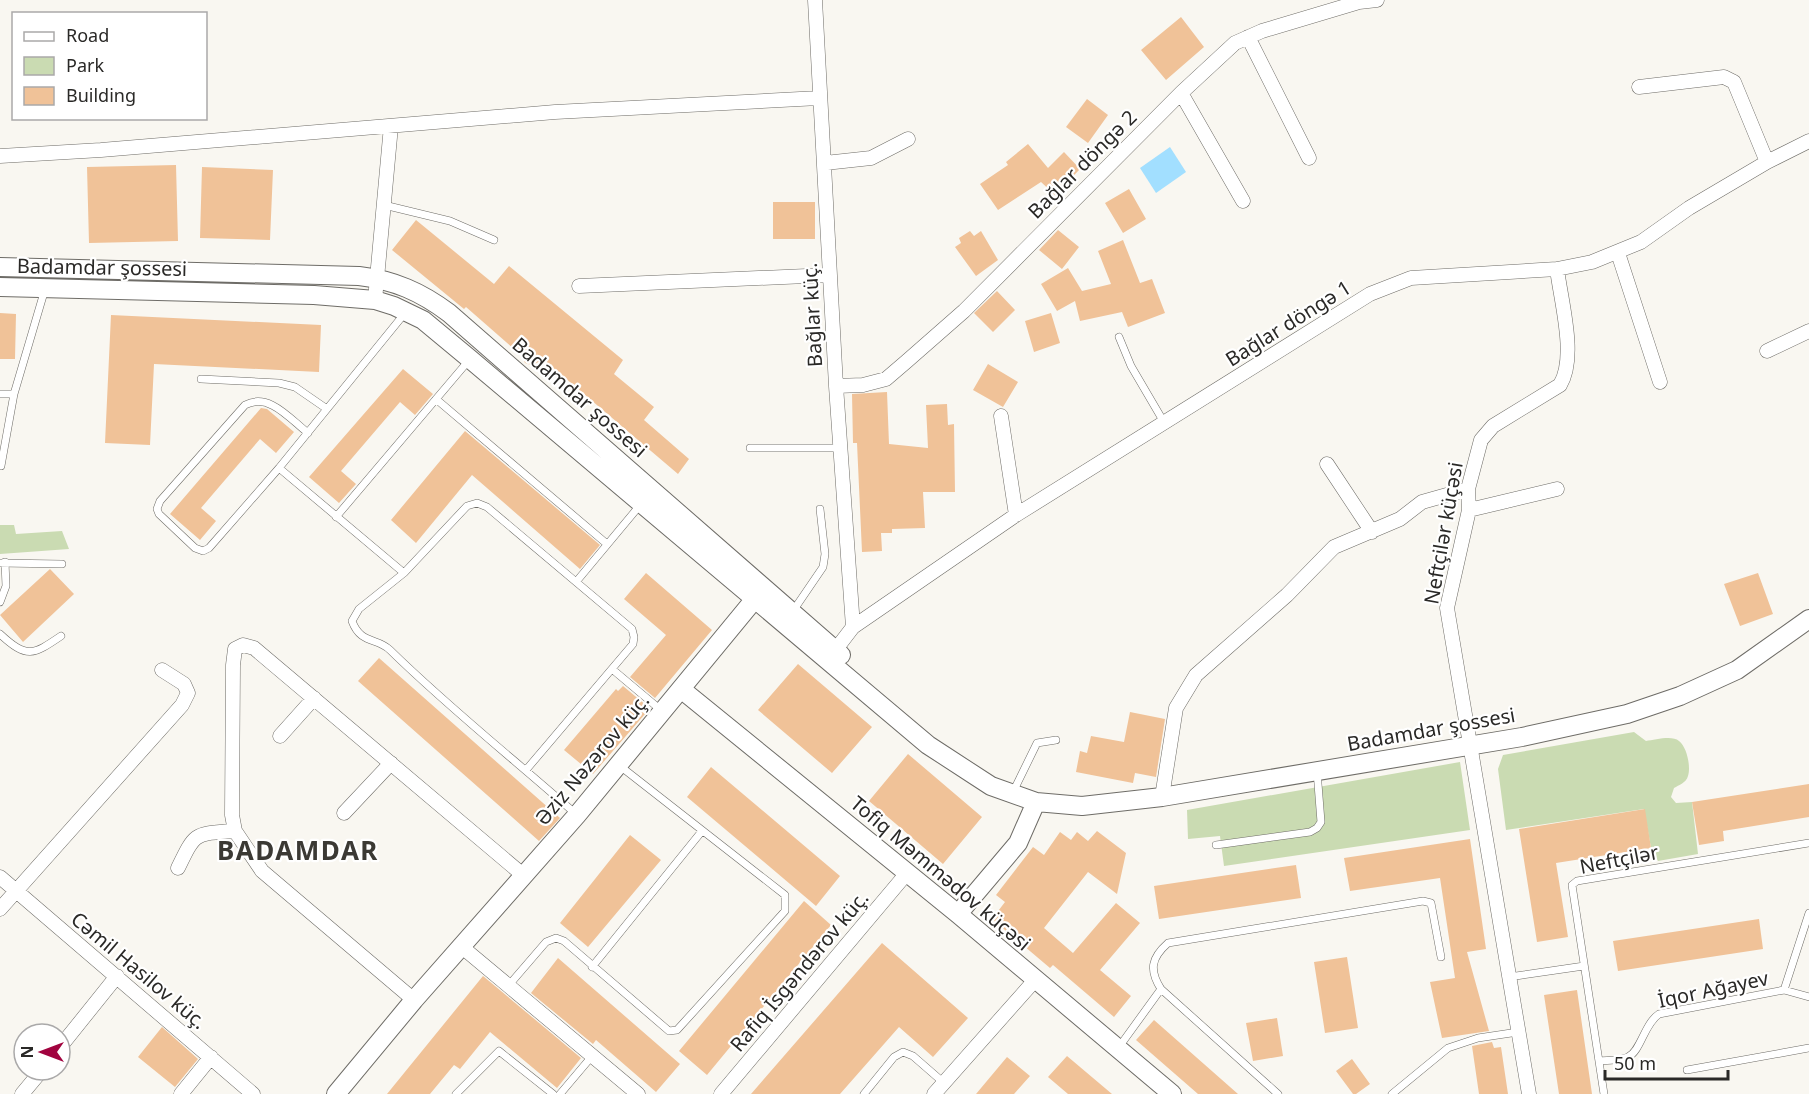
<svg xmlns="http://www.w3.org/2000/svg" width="1809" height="1094" viewBox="0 0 1809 1094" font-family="'Noto Sans',sans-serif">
  <rect width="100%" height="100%" fill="#f9f7f1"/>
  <path fill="#cadbb2" d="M 0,525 L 14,525 L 16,534 L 62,531 L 69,549 L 0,554 Z
    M 1634,732 L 1646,741 C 1655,740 1672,735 1679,741 C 1687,747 1691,767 1688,776 C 1686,783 1679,785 1674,788 L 1671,797 L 1676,803 L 1692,802 L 1698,854 L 1658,861 L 1651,848 L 1644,809 L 1506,830 L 1498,769 L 1503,755 Z
    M 1460,762 L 1470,830 L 1224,866 L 1220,836 L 1188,839 L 1187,810 Z"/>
  <path fill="#a2dfff" d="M 1170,147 L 1186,172 L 1156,193 L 1140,168 Z"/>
  <path fill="#f0c298" d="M 1181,17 L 1204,47 L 1166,80 L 1141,50 Z
    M 1087,99 L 1108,115 L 1088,143 L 1066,127 Z
    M 1028,144 L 1048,168 L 1064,152 L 1080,169 L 1055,195 L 1041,182 L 998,210 L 980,184 L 1008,165 L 1006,162 Z
    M 176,165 L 178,241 L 89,243 L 87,167 Z
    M 202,167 L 273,170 L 270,240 L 200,238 Z
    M 1129,189 L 1146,219 L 1123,233 L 1105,203 Z
    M 773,202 L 815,202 L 815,239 L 773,239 Z
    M 416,220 L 494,284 L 509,266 L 623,360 L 614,374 L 654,407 L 644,420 L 689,459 L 678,474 L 544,360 L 531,365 L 525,363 L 522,356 L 466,307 L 464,309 L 392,250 Z
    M 1058,230 L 1079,247 L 1062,269 L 1039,250 Z
    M 970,231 L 974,236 L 981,231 L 998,260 L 976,276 L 955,247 L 961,243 L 959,238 Z
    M 1123,240 L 1140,283 L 1152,279 L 1165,313 L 1128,327 L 1122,312 L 1080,321 L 1075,301 L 1057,311 L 1041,284 L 1068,268 L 1082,291 L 1111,284 L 1098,251 Z
    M 997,291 L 1015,310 L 993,332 L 974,313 Z
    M 0,313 L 16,314 L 15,359 L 0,359 Z
    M 1051,313 L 1060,343 L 1034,352 L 1025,321 Z
    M 111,315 L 321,325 L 319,372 L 154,364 L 150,445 L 105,443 Z
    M 988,364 L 1018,382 L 1003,407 L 973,390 Z
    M 403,369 L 433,394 L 415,415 L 400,402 L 341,471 L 356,484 L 339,503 L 309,477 Z
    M 887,392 L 889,444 L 928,448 L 926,405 L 947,404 L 948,425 L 954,424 L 955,492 L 923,492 L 925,528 L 892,529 L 892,533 L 881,533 L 882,551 L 862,552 L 857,443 L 853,443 L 852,394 Z
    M 261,408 L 267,409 L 294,432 L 276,453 L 260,439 L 201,508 L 216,521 L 200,540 L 170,514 Z
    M 465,431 L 600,545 L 580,569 L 472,475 L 416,543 L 391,520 Z
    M 50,569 L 74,594 L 23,642 L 0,615 Z
    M 646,573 L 712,630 L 655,698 L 630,677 L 666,635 L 624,599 Z
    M 1758,573 L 1773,614 L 1740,626 L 1724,584 Z
    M 379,658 L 560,818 L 539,841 L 358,681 Z
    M 798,664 L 872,727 L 832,773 L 758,710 Z
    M 623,686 L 647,706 L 642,712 L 645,714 L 593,774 L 564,750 L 616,689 L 618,691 Z
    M 1130,712 L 1165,719 L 1156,777 L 1135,773 L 1133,783 L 1076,772 L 1080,751 L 1087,753 L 1091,736 L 1124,742 Z
    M 908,754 L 982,817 L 943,864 L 869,801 Z
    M 711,767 L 840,876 L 816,906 L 687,797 Z
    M 1809,784 L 1809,817 L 1723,831 L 1724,841 L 1699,845 L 1692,802 Z
    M 1645,809 L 1651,848 L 1556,863 L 1568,937 L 1537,942 L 1519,829 Z
    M 1097,831 L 1126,853 L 1117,894 L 1088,872 L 1044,928 L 1073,953 L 1116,903 L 1140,923 L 1100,970 L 1131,996 L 1114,1017 L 1053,965 L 1050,968 L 992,919 L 1005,902 L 996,895 L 1033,847 L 1044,855 L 1060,832 L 1071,840 L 1077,832 L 1088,841 Z
    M 630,835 L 661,860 L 588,947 L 560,923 Z
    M 1470,839 L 1486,949 L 1467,952 L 1489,1031 L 1442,1038 L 1430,982 L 1455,978 L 1440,878 L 1350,891 L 1344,858 Z
    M 1296,865 L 1301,898 L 1159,919 L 1154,886 Z
    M 804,901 L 831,925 L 707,1075 L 679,1051 Z
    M 1759,919 L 1763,949 L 1618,971 L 1613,941 Z
    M 882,943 L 968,1018 L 933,1057 L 899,1027 L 840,1094 L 751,1094 Z
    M 1347,957 L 1358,1028 L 1325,1033 L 1314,962 Z
    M 558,958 L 680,1064 L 656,1092 L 596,1040 L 593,1044 L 531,993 Z
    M 483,976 L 581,1058 L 557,1088 L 490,1032 L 460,1069 L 454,1065 L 430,1094 L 387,1094 Z
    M 1577,990 L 1592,1094 L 1559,1094 L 1544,995 Z
    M 1277,1018 L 1283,1056 L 1253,1061 L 1246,1023 Z
    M 1154,1020 L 1238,1094 L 1198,1094 L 1136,1040 Z
    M 162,1027 L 198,1059 L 175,1087 L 138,1057 Z
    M 1492,1042 L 1494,1048 L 1501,1047 L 1508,1094 L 1479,1094 L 1472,1046 Z
    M 1067,1056 L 1112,1094 L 1068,1094 L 1048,1077 Z
    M 1007,1057 L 1030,1076 L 1014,1094 L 976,1094 Z
    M 1352,1059 L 1370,1084 L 1356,1094 L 1353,1094 L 1336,1071 Z"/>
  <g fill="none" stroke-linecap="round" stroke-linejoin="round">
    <defs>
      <path id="lane" d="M 384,205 L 450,221 L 494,240
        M 1119,337 L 1131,366 L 1165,424
        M 201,379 L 279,383 L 295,387 L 327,409
        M 0,394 L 14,394 L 45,289
        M 436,399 L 607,544
        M 308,433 C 290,419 269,392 245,405 L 160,501 L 157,509 L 159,514 L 195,548 L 203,551 L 209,548 L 279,468 L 405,313
        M 750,448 L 840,448
        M 1,466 L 14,394
        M 279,468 L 404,573
        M 336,517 L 470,359
        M 0,563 L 62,564
        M 576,582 L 641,504
        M 0,602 L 6,586 L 5,562
        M 793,611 L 823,567 L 825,554 L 820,509
        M 0,634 C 27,659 33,655 61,636
        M 612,669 L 662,711
        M 526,770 L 633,644 L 634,637 L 632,629 L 487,507 L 477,503 L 467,506 L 404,573 L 359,609 L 352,621 C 361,645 377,637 390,650 C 449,708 515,760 577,815
        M 1015,788 L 1037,743 L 1056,740
        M 1216,845 L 1310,832 L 1317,828 L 1321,822 L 1317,771
        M 592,967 L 702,831
        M 1509,977 L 1584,966
        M 509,985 L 546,942 L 556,938 L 564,941 L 669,1031 L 677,1030 L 785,911 L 785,895 L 620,766
        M 1784,990 L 1809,913
        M 1119,1047 L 1161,989
        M 1599,1061 C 1607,1060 1620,1061 1628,1057 C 1641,1051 1644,1024 1659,1014 L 1784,990 L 1809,997
        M 1687,1070 L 1809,1048
        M 456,1094 L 499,1051 L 553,1094
        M 560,1094 L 593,1055
        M 864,1094 L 894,1057 L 903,1052 L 913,1056 L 944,1083
        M 1278,1094 L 1161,989 C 1149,970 1151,958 1168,943 L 1423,901 L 1431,903 L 1441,957
        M 1392,1094 L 1448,1048 L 1478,1038 L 1518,1032
        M 1604,1094 L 1572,885 L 1577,881 L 1809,843"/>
      <path id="street" d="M 815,0 L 836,386 L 853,627
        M 1248,37 L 1309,158
        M 1639,87 L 1724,77 L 1734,82 L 1767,162
        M 1181,93 L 1243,201
        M 0,156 L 101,150 L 555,112 L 819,98
        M 825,163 L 871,158 L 908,139
        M 1618,253 L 1660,382
        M 579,286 L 829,275
        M 375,300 L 391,126
        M 1767,351 L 1809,331
        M 836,386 L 863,385 L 886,379 L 907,361 L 964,311 L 1181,93 L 1235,43 L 1262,31 L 1359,2 L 1377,0
        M 1001,416 L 1016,515
        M 1327,464 L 1372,532
        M 1469,510 L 1557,489
        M 830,657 L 853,627 L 1016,515 L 1370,294 L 1411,278 L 1557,269 L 1592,262 L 1641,242 L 1689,208 L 1767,162 L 1809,141
        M 280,736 L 314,698
        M 1162,797 L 1176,708 L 1196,675 L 1287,595 L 1334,547 L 1400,519 L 1422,502 L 1468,489
        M 344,813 L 391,763
        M 178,868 C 196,831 194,834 235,831
        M 0,877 L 253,1094
        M 0,909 L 182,705 L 188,693 L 184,684 L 162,670
        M 462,947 L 638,1094
        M 414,1000 L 262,871 L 235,831 L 232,815 L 233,665 L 235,649 L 243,645 L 254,648 L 523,875
        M 60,1047 L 117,976
        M 22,1094 L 42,1070
        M 181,1094 L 211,1057
        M 721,1094 L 907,873
        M 934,1094 L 1035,980
        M 1529,1094 L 1447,608 L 1469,510 L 1468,489 L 1481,440 L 1493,426 L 1560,385 C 1577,357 1561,302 1557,269"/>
      <path id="secondary" d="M 0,267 L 359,276 C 394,280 421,292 449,313 L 841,655
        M 0,287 L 314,295 L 375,300 L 394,306 L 423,320 L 470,359 L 928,745 L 991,786 L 1036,802 L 1082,806 L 1162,797 L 1522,737 L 1627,714 L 1680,696 L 1737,670 L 1809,619
        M 681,689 L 958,914 L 1172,1094
        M 958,914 L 1018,843 L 1036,802
        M 336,1094 L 414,1000 L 577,815 L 763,589"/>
    </defs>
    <use href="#lane" stroke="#6e6c67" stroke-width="8"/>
    <use href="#street" stroke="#6e6c67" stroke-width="15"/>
    <use href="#secondary" stroke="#6e6c67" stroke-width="20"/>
    <use href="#lane" stroke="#fff" stroke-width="7"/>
    <use href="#street" stroke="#fff" stroke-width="14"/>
    <use href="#secondary" stroke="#fff" stroke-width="18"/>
  </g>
  <g text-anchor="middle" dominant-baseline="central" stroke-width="4.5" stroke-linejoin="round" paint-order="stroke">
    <g font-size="20" fill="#2a2927" stroke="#fff">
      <text transform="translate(1082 164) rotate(-45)">Bağlar döngə 2</text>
      <text transform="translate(102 267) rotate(1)">Badamdar şossesi</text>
      <text transform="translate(812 315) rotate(-93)">Bağlar küç.</text>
      <text transform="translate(1288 323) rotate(-32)">Bağlar döngə 1</text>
      <text transform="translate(580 397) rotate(41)">Badamdar şossesi</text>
      <text transform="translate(1443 533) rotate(-80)">Neftçilər küçəsi</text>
      <text transform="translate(1431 729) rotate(-10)">Badamdar şossesi</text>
      <text transform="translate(592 759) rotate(-50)">Əziz Nəzərov küç.</text>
      <text transform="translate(1619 859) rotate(-11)">Neftçilər</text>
      <text transform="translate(941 873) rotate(40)">Tofiq Məmmədov küçəsi</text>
      <text transform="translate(139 970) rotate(40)">Cəmil Hasilov küç.</text>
      <text transform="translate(799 971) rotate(-50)">Rafiq İsgəndərov küç.</text>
      <text transform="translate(1713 989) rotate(-12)">İqor Ağayev</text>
    </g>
    <g font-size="26" font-weight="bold" letter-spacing="1.5" fill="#3b3934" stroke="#fff">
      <text x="298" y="850">BADAMDAR</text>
    </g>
  </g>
  <rect x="12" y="12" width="195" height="108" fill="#ffffff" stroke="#aaa9a9" stroke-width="1.5"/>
  <rect x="24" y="32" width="30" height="9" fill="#ffffff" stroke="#aaa9a9" stroke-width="1.5"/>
  <text x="66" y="42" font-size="18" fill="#2a2927">Road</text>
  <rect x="24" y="57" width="30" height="18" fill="#cadbb2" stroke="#aaa9a9" stroke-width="1.5"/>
  <text x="66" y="72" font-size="18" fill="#2a2927">Park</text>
  <rect x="24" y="87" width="30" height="18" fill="#f0c298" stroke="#aaa9a9" stroke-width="1.5"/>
  <text x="66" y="102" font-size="18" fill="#2a2927">Building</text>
  <g transform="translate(42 1052) rotate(270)"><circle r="28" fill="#ffffff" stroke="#aaa9a9" stroke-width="1.5"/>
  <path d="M0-4.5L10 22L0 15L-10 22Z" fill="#a1033f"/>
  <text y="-9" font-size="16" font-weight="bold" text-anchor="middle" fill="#2a2927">N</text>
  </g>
  <path d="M1605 1070v9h123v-9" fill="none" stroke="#2a2927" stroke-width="3"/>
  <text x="1614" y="1070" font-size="18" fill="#2a2927" stroke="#ffffff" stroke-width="4.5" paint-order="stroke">50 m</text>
</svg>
